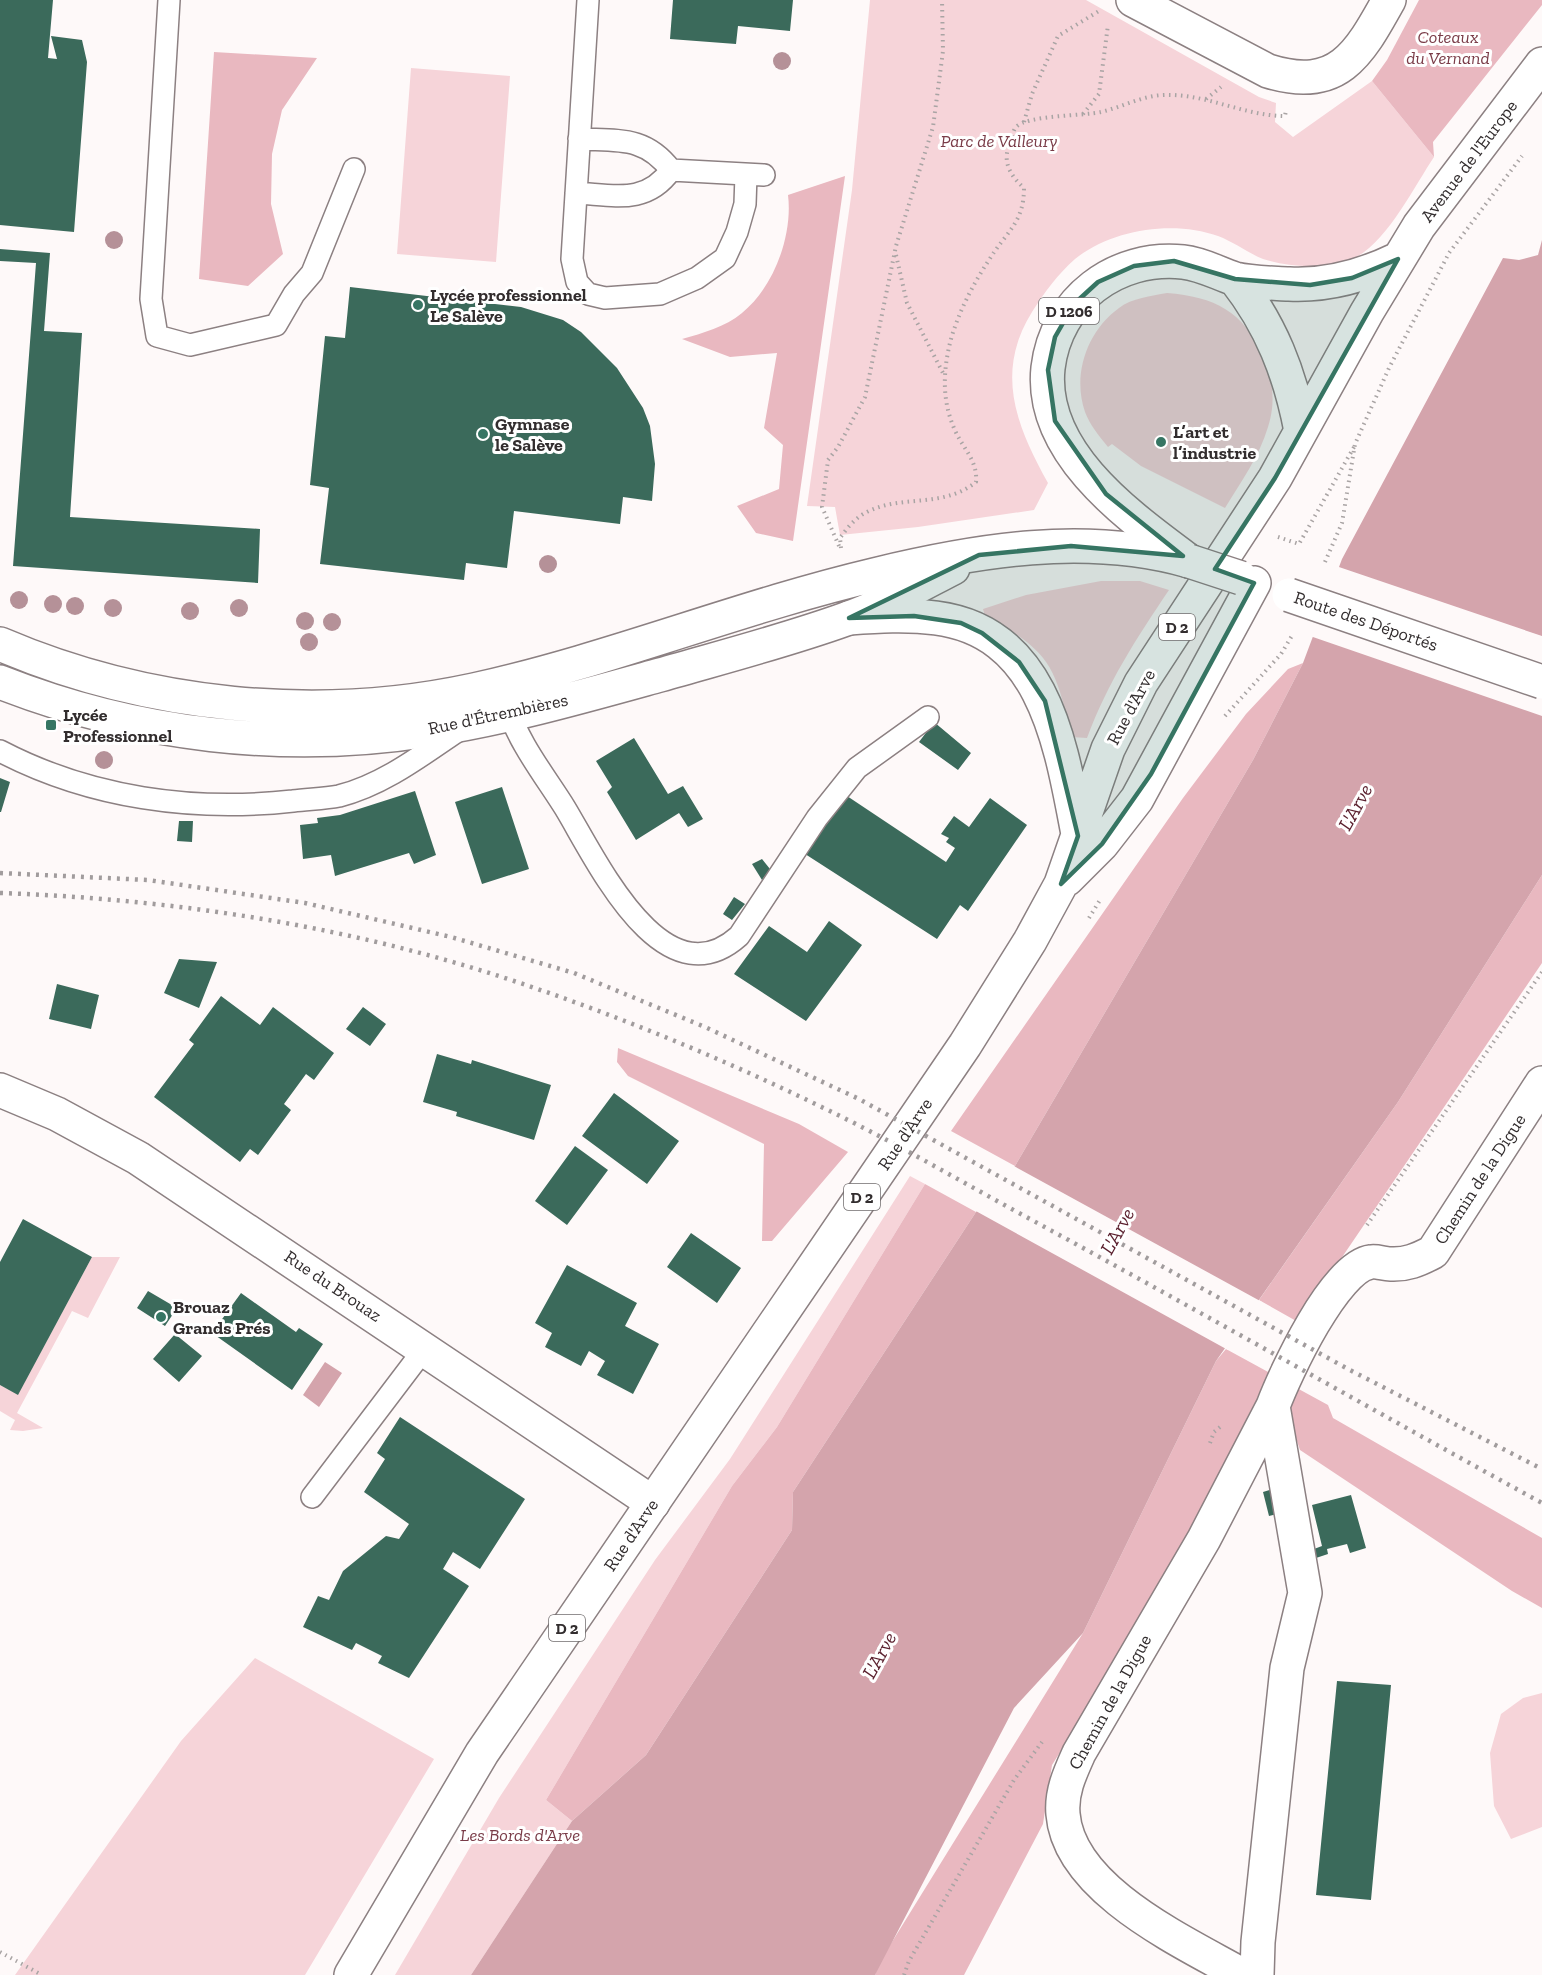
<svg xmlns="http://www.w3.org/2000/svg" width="1542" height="1975" viewBox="0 0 1542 1975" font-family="'Zilla Slab',serif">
  <rect width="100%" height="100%" fill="#fef9f9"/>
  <path fill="#f6d4d9" d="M 870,0 L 1086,0 L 1259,97 L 1276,103 L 1275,122 L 1293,137 L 1372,81 L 1434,157 C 1415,185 1385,246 1352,259 C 1325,269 1291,268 1263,259 C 1248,253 1234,242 1218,236 C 1174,220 1112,229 1075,259 C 1058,274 1044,293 1032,312 C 994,373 1017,427 1048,483 L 1034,510 L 918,527 L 840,535 L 835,507 L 807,506 L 852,190 Z
    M 411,68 L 510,76 L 496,262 L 397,254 Z
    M 1167,293 C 1215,297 1243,311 1263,356 C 1273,380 1276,402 1268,427 C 1259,457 1241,482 1225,508 L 1141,466 L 1112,444 L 1108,447 C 1099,436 1090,425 1085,412 C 1072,375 1087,331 1119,308 C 1132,298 1151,296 1167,293 Z
    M 1101,581 L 1140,581 L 1169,590 C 1136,639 1108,682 1087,738 L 1071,737 C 1056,666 1050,651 985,616 L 983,609 L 1026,595 Z
    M 910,1176 L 925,1184 L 777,1427 L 732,1486 L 546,1800 L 572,1821 L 471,1975 L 395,1975 L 499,1798 L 655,1560 L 730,1459 Z
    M 92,1257 L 120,1257 L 88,1318 L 72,1311 L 17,1413 L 43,1428 L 23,1431 L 10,1430 L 15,1420 L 0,1411 L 0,1385 L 18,1394 Z
    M 255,1658 L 434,1759 L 305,1975 L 15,1975 L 181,1741 Z
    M 1542,1693 L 1542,1827 L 1511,1839 L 1494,1806 L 1490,1753 L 1501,1714 L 1523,1698 Z"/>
  <path fill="#e9b8c0" d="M 1419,0 L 1542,0 L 1542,5 L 1433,142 L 1434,157 L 1372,81 L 1387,60 Z
    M 214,52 L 317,58 L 282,110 L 272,154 L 271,204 L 283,254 L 248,286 L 199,279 Z
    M 845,176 L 793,541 L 756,533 L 737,506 L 779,489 L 783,445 L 764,428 L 777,353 L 730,357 L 682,339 C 703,333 725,327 742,313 C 774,287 793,235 788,195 Z
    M 1303,663 L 1253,760 L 1015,1166 L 951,1131 L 1183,798 L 1246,714 L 1288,669 Z
    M 1542,875 L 1542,963 L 1298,1322 L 1259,1300 L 1398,1102 Z
    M 618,1048 L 799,1124 L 848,1152 L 772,1241 L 762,1241 L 764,1144 L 628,1076 L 617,1062 Z
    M 925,1184 L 976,1212 L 793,1492 L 792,1530 L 646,1755 L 572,1821 L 546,1800 L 732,1486 L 777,1427 Z
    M 1226,1349 L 1270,1373 L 1153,1604 L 1052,1765 L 1043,1824 L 964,1975 L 875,1975 L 879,1963 L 1083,1633 L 1216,1361 Z
    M 1295,1387 L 1328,1405 L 1333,1418 L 1542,1538 L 1542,1608 L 1512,1591 L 1300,1450 L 1288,1414 Z"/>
  <path fill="#d4a4ac" d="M 1542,240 L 1542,875 L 1398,1102 L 1216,1361 L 1083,1633 L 1014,1708 L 875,1975 L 471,1975 L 572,1821 L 646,1755 L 792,1530 L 793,1492 L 976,1212 L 1015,1166 L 1253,760 L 1303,663 L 1342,559 L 1503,258 L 1519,260 L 1538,255 Z
    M 325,1362 L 342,1373 L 319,1407 L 303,1395 Z"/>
  <path fill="#fef9f9" d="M 1336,566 L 1542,636 L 1542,716 L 1310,636 Z
    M 1012,1165 L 1262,1302 L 1228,1350 L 974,1210 Z"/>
  <path fill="#3b6a5b" d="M 0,0 L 53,0 L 48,58 L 57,59 L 51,36 L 82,40 L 87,62 L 74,232 L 0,225 Z
    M 673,0 L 793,0 L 790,31 L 738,26 L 736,44 L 670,39 Z
    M 0,249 L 50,253 L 44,331 L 82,333 L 70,517 L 260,529 L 258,583 L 13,566 L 36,263 L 0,261 Z
    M 350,287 L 521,307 L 563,320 L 581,332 L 617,368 L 643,408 L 650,426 L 655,464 L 652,501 L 623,497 L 620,524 L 514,511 L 507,568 L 466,563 L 464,580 L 320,564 L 329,488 L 310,485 L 325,336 L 345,338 Z
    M 934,722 L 971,753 L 958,770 L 919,742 Z
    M 634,738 L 668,794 L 683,786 L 703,819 L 688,827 L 679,813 L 636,840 L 607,792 L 612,787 L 596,761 Z
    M 0,778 L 10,782 L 1,812 L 0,812 Z
    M 502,787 L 529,869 L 482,884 L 455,802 Z
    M 415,791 L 436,855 L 414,864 L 409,853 L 335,876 L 331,855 L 303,859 L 300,825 L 318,823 L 317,818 L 340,815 Z
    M 844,794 L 946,862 L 955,848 L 946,842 L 949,838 L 941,834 L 954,816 L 969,827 L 990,798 L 1027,825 L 968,911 L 960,905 L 937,939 L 802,852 Z
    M 179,821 L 193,821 L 192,842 L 177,841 Z
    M 762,859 L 770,869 L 762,880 L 752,864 Z
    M 734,897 L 745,904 L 732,920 L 723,914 Z
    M 829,921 L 862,945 L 806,1021 L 734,974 L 769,926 L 807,952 Z
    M 179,959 L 217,962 L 199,1008 L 164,993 Z
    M 57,984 L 99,995 L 91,1029 L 49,1019 Z
    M 221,996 L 260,1025 L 273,1007 L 334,1053 L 314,1080 L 306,1074 L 284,1104 L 291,1110 L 258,1155 L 250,1149 L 240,1162 L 154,1097 L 194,1044 L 189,1040 Z
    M 363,1007 L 386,1024 L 370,1046 L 346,1029 Z
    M 437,1054 L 471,1064 L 472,1060 L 551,1085 L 534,1140 L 456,1116 L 457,1112 L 423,1102 Z
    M 614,1093 L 679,1141 L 647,1184 L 582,1136 Z
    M 575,1146 L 608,1170 L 567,1225 L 535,1201 Z
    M 23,1219 L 92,1257 L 18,1395 L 0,1385 L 0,1262 Z
    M 691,1233 L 741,1268 L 717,1303 L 667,1267 Z
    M 567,1265 L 637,1303 L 625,1326 L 659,1344 L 633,1394 L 597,1375 L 605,1361 L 589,1351 L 581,1366 L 545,1347 L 552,1333 L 535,1323 Z
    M 148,1291 L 177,1308 L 165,1326 L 137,1308 Z
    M 241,1293 L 296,1332 L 299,1328 L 323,1344 L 292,1390 L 212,1333 Z
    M 175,1334 L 202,1356 L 179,1382 L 153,1359 Z
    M 400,1417 L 525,1499 L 480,1569 L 453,1552 L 443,1569 L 469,1586 L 409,1678 L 378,1663 L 382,1656 L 356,1643 L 352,1650 L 303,1627 L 318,1596 L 329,1600 L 343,1571 L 386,1536 L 399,1539 L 409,1524 L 364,1492 L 385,1459 L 377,1453 Z
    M 1279,1487 L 1285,1512 L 1269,1516 L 1263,1492 Z
    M 1351,1495 L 1366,1548 L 1350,1553 L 1347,1544 L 1327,1549 L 1328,1554 L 1316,1558 L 1314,1549 L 1322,1546 L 1312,1505 Z
    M 1337,1681 L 1391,1685 L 1371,1900 L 1316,1895 Z"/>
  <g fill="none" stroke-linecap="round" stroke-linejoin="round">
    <defs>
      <path id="service" d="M 169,0 L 151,299 L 157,336 L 190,345 L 276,325 L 294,294 L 312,273 L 354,169
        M 588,0 L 572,259 L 577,282 L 588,294 L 605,298 L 660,294 L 697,278 L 725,258 L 737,232 L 745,204 L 746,175
        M 671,170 L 764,175
        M 576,193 C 614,195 646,205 671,170 C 645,136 619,141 579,139
        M 507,705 C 517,741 545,776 565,808 C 596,859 663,1004 739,936 L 817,818 L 857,768 L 928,717
        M 0,751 C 90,798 193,812 293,801 C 308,799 324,799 339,796 C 383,785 422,755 459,730
        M 312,1497 L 425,1348"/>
      <path id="minor" d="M 1133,0 L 1268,71 C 1338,93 1359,54 1389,0
        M 0,1090 L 57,1114 L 138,1158 L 653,1503
        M 1242,1975 C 1184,1942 1069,1890 1063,1814 C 1061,1792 1070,1773 1079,1753 L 1204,1539 L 1273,1406
        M 1257,1975 L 1258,1942 L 1287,1668 L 1305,1593 L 1273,1406 C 1285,1374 1335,1266 1371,1262 C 1377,1261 1384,1264 1390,1264 C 1406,1265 1418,1260 1433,1252 L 1542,1083"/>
      <path id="secondary" d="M 0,644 C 147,707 317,724 474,690 C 610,660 739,607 874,575 C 977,550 1086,532 1189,561
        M 0,682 C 135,735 285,753 429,730 C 507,718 584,696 660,675 C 722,657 785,641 846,619 C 883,606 918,586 953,568"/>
      <path id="primary" d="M 1235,279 C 1271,325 1290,373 1301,431
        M 1189,561 C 1129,516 1039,453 1048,368 C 1056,300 1116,255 1183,262 C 1202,264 1217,273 1235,279 C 1251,283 1272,283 1289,284 C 1328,286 1363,276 1398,259
        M 849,618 C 877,616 907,614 936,618 C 1045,632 1061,746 1078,834
        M 1067,879 L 1102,844 L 1137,799 L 1254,583
        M 351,1975 L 482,1753 L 965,1045 L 1030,941 L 1061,884 L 1108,749 L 1141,683 L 1275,478 L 1367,312 L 1419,226 L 1542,64"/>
    </defs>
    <use href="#service" stroke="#8c8082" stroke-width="24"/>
    <use href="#minor" stroke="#8c8082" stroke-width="36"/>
    <use href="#secondary" stroke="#8c8082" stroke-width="36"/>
    <use href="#primary" stroke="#8c8082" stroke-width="36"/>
    <path stroke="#a9a4a4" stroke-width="4" stroke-dasharray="1.5 4.5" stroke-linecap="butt" d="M 1206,99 L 1221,87
      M 1083,114 L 1099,94 L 1108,25
      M 1024,122 L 1032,94 L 1058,36 L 1099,11
      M 896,255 L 907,303 L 944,375
      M 1278,537 L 1299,544 L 1354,447
      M 839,546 L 822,507 L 828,460 L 838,447 L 865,397 L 896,246 L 933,127 L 943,51 L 942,0
      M 841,548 L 840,538 C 847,528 856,517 867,512 C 902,494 942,509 976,482 C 978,460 962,448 954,428 C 942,400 943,372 950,343 C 957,315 973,284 989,260 C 1006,232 1024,223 1024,188 C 1013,178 1003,165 1008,149 C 1010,143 1012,132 1016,127 C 1027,115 1084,116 1101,112 C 1122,107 1142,96 1163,95 C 1205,93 1244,116 1285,116 L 1286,110
      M 1325,562 L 1342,523 L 1355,444 L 1389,368 L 1449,253 L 1522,156
      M 1225,716 L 1281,654 L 1293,634
      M 1089,918 L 1100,900
      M 1367,1225 L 1542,972
      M 1210,1443 L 1214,1432 L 1220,1427
      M 0,1952 L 42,1975
      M 904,1975 L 909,1961 L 1014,1780 L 1042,1742"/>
    <use href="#service" stroke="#fff" stroke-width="21"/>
    <use href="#minor" stroke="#fff" stroke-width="33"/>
    <use href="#secondary" stroke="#fff" stroke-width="33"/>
    <use href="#primary" stroke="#fff" stroke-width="33"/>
    <path stroke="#a19c9d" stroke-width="4.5" stroke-dasharray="3 6" stroke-linecap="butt" d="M 0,873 L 148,880 L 305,903 L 451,937 L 574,973 L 705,1027 L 859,1099 L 1348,1369 L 1542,1469
      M 0,893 C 174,899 349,926 514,981 C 628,1019 740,1066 848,1120 C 906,1149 962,1182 1019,1213 C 1194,1308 1367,1407 1542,1503"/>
    <defs>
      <path id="primary-bridge" d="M 1189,561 L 1241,578
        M 1289,595 L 1542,682"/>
    </defs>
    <use href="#primary-bridge" stroke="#8c8082" stroke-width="36" stroke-linecap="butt"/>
    <use href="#primary-bridge" stroke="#fff" stroke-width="33"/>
  </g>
  <g fill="#b59198">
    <circle cx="782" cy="61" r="9"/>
    <circle cx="114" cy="240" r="9"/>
    <circle cx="548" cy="564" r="9"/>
    <circle cx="19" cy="600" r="9"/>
    <circle cx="53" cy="604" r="9"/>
    <circle cx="75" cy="606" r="9"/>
    <circle cx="113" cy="608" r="9"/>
    <circle cx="239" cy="608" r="9"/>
    <circle cx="190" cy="611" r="9"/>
    <circle cx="305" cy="621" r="9"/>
    <circle cx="332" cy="622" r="9"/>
    <circle cx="309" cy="642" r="9"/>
    <circle cx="104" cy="760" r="9"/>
  </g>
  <path fill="#367563" fill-opacity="0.2" stroke="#367563" stroke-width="4.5" stroke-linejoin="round" d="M 1398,259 L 1275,478 L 1215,569 L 1254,583 L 1151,774 L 1102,844 L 1061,884 L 1078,836 L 1045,701 L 1019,662 L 982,633 L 961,623 L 914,616 L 849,618 L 979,555 L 1071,546 L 1183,556 L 1106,494 L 1055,421 L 1048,370 L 1055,337 L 1074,304 L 1098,282 L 1134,266 L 1174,261 L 1235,279 L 1310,285 L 1352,278 Z"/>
  <g fill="#367563" stroke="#fff" stroke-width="2">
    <circle cx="418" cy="305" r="6"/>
    <circle cx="483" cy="434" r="6"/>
    <circle cx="1161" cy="442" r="6"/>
    <rect x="45" y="719" width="12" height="12" rx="3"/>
    <circle cx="161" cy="1317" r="6"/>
  </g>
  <g text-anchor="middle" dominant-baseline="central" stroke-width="6" stroke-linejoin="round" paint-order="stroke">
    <g fill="#fff" stroke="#706c6d" stroke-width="1.5">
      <rect x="1039" y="298" width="60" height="26" rx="4.5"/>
      <rect x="1159" y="614" width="36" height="26" rx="4.5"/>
      <rect x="844" y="1184" width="36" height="26" rx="4.5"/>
      <rect x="549" y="1615" width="36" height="26" rx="4.5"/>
    </g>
    <g font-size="16" font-weight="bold" fill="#322d2e">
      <text x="1069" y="311">D 1206</text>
      <text x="1177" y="627">D 2</text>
      <text x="862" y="1197">D 2</text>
      <text x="567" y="1628">D 2</text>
    </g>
    <g font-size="18" font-style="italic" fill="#7a3c48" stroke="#fff">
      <text x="1448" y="37">Coteaux<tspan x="1448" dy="21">du Vernand</tspan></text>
      <text x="999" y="141">Parc de Valleury</text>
      <text x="520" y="1835">Les Bords d'Arve</text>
    </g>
    <g font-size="18" fill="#322d2e" stroke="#fff">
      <text transform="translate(1469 161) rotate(-53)">Avenue de l'Europe</text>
      <text transform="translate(1366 621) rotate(19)">Route des Déportés</text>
      <text transform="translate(1131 707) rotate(-62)">Rue d'Arve</text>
      <text transform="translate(498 714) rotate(-12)">Rue d'Étrembières</text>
      <text transform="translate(905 1134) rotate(-56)">Rue d'Arve</text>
      <text transform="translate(1480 1179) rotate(-57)">Chemin de la Digue</text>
      <text transform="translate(333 1286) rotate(34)">Rue du Brouaz</text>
      <text transform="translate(631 1535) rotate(-56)">Rue d'Arve</text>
      <text transform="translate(1110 1702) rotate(-61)">Chemin de la Digue</text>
    </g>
    <g font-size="18" font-weight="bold" fill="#322d2e" stroke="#fff" text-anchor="start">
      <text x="430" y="295">Lycée professionnel<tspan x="430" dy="21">Le Salève</tspan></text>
      <text x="495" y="424">Gymnase<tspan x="495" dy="21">le Salève</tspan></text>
      <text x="1173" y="432">L’art et<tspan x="1173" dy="21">l’industrie</tspan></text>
      <text x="63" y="715">Lycée<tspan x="63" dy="21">Professionnel</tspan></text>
      <text x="173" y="1307">Brouaz<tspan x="173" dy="21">Grands Prés</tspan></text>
    </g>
    <g font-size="20" font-style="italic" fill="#5a1f2d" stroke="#fff">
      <text transform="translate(1355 807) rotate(-61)">L'Arve</text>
      <text transform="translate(1117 1231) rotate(-61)">L'Arve</text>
      <text transform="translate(879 1655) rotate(-61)">L'Arve</text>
    </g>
  </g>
</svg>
